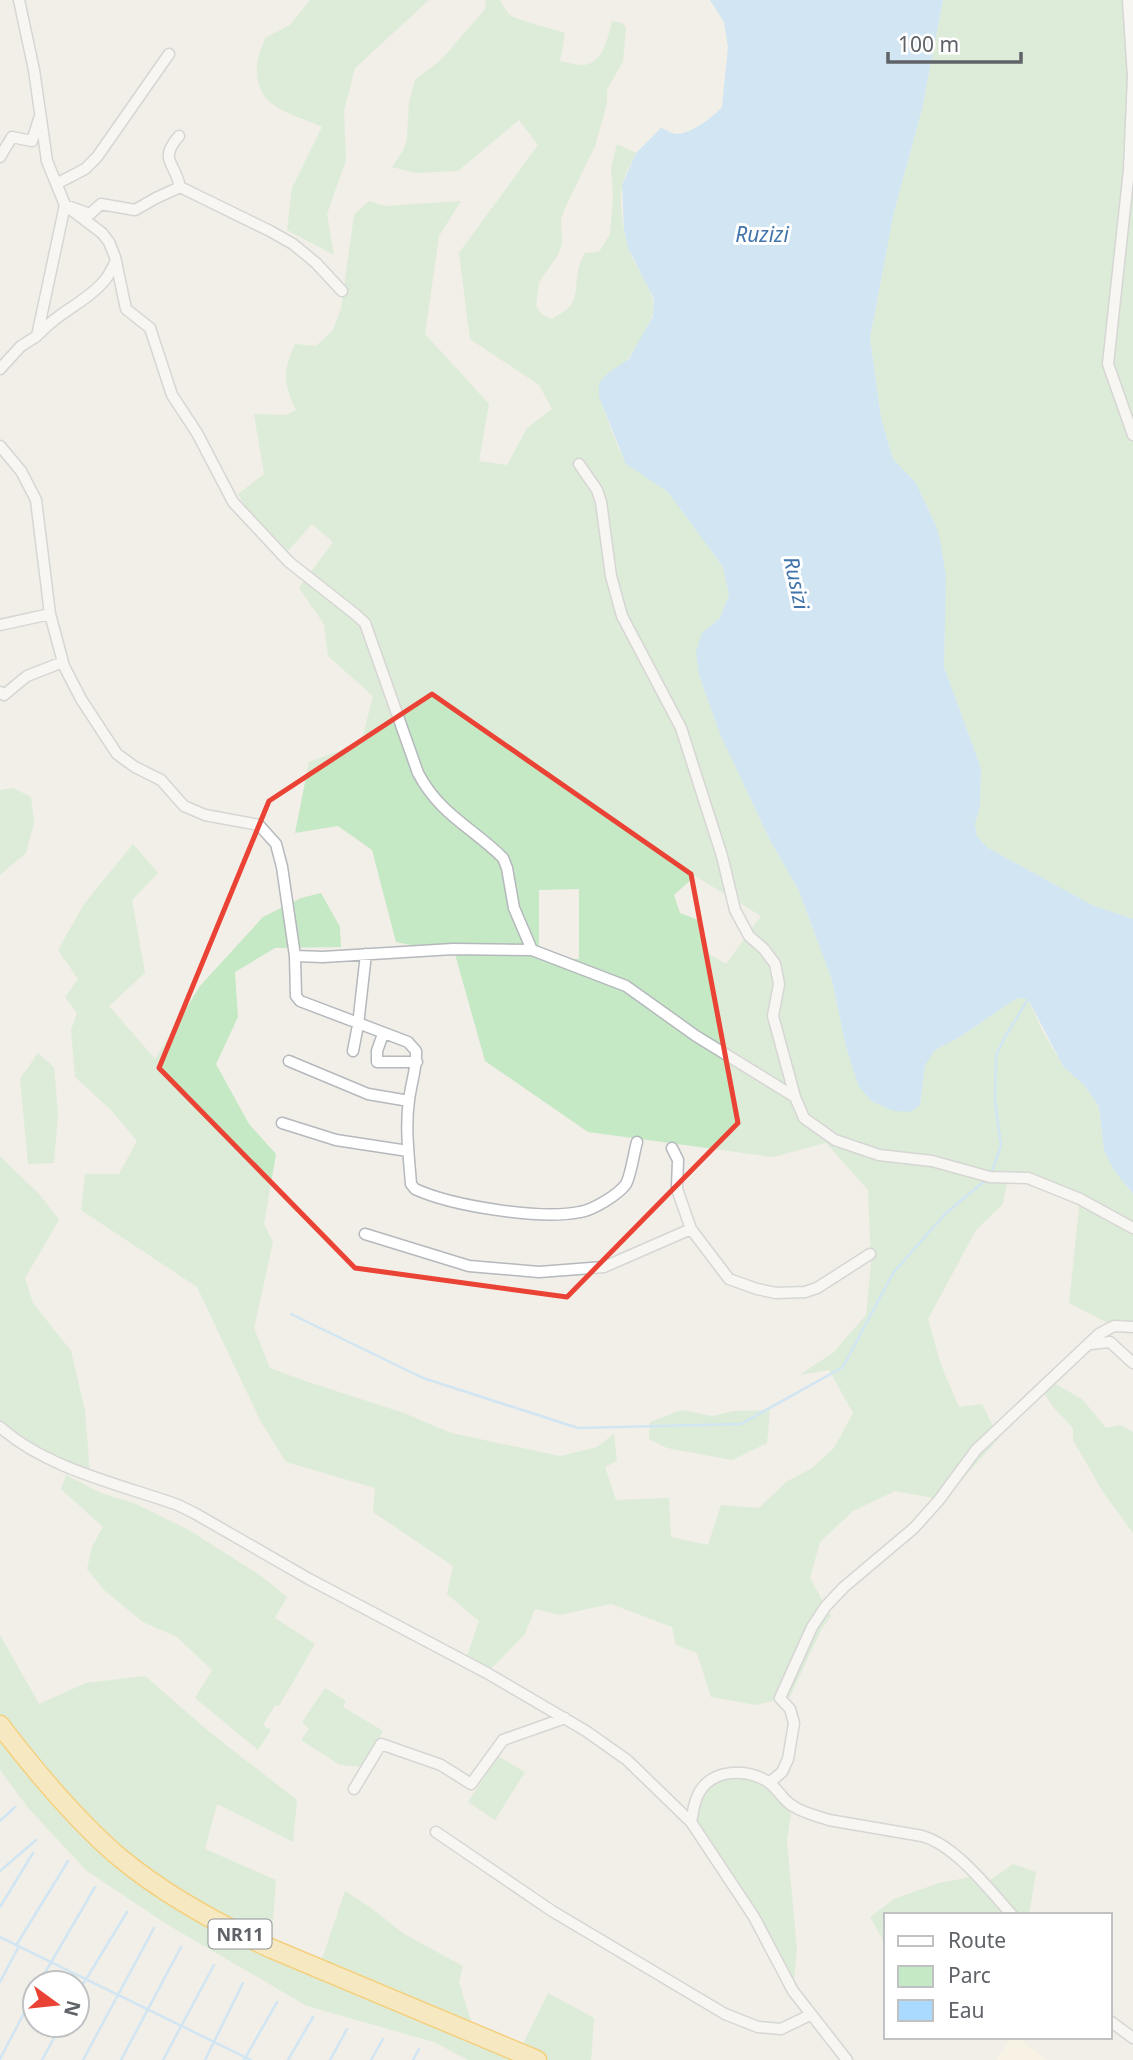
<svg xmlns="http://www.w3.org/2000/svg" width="1133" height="2060" viewBox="0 0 1133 2060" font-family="'Noto Sans',sans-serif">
  <rect width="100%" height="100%" fill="#f1efe8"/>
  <path fill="#fef7e0" d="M 1012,2037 L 1016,2037 L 1048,2060 L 996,2060 Z"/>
  <path fill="#c5e8c5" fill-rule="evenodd" d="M 310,0 L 429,0 L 355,68 L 344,111 L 346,160 L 327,214 L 334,255 L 287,230 L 292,188 L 322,127 C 293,113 257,110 257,70 C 256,60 262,48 265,38 L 290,25 Z
    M 486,0 L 500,0 C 503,5 506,11 510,15 C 514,19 556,30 565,33 L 560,61 C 567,62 575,65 582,65 C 603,65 608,37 612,21 L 622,23 L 626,28 L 623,61 L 607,90 L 607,103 L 595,146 L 565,208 L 561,219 L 562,243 L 558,255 L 539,282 L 536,306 L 542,315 L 552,319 C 558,315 567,310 571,305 C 580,292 573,272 585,253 L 599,252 L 610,234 L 613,195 L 611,168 L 617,144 L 636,153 C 632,162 626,172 623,182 C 618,197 623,231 628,247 C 634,269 660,293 652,316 C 644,344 615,373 599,397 L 619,450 L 654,483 L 668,492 L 723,567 L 729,595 L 720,618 L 702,633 L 699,675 L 720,734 L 769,838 L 799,891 L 832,980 L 845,1043 L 858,1085 L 920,1105 L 925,1064 L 935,1050 L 960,1037 L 1017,998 L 1028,999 L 1043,1032 L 1063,1066 L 1085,1086 L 1099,1108 L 1104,1150 L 1113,1169 L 1133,1194 L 1133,1327 L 1114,1326 L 1069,1303 L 1080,1199 L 1008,1177 L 1003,1204 L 976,1230 L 928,1319 L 941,1365 L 959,1407 L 982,1404 L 999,1438 L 944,1500 L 895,1491 L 853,1511 L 820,1542 L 810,1578 L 831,1616 L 821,1630 L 790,1697 L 756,1705 L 711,1697 L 697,1653 L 676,1645 L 672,1627 L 611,1604 L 560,1615 L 535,1609 L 525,1634 L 487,1673 L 465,1662 L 479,1621 L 447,1594 L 453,1566 L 373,1512 L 375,1488 L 286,1462 L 261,1422 L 197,1287 L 81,1210 L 85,1174 L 119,1174 L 137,1141 L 111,1110 L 75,1077 L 71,1030 L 77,1013 L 65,997 L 78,979 L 58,950 L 84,904 L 133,844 L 158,873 L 132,900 L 145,973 L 109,1006 L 155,1059 L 200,986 L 263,917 L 301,898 L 321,893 L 340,927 L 341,947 L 275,948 L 235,972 L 238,1017 L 216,1064 L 249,1124 L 276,1154 L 264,1224 L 273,1242 L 254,1328 L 270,1368 L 305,1381 L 404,1413 L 451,1433 L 560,1456 L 597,1447 L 614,1434 L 617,1461 L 605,1467 L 616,1500 L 669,1498 L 671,1537 L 708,1545 L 721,1505 L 759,1508 L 786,1482 L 812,1468 L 834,1448 L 853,1413 L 829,1370 L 799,1375 L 833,1353 L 866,1315 L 871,1264 L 868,1190 L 826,1143 L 773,1157 L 588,1132 L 485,1061 L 455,954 L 396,942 L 372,850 L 338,826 L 295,833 L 309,762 L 361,743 L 373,696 L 328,656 L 324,624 L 299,588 L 333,542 L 312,524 L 288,551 L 247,510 L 238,494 L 264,474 L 254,414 L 286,415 L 296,410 C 283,383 283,371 295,344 L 316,346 L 333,330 L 341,309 L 354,215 L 369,201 L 385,206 L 461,201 L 439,236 L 425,334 L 489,404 L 479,461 L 507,465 L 527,428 L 552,409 L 539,385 L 470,339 L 459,253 L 538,145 L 519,120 L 458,171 L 416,173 L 392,167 L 404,149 L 407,139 L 409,102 L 415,80 L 442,59 L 485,9 ZM 695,876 L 761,916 L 726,964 L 709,954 L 701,921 L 680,913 L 674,895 ZM 579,889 L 579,959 L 539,959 L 539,890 Z
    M 943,0 L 1133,0 L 1133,919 L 1092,905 L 988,848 L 977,836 L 975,824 L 980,806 L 981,768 L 944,667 L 946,576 L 937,528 L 916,483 L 893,459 L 881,418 L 870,338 L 894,212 L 922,109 Z
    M 13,788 L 31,797 L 34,823 L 26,853 L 0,875 L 0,790 Z
    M 38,1053 L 54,1067 L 58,1114 L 54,1163 L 28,1164 L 20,1079 Z
    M 0,1156 L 40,1195 L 59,1220 L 25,1278 L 33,1303 L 71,1351 L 85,1411 L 90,1474 L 46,1459 L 0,1427 Z
    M 1052,1382 L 1082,1399 L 1106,1428 L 1120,1425 L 1133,1432 L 1133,1533 L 1103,1492 L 1073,1440 L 1073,1428 L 1054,1408 L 1043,1392 Z
    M 682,1410 L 712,1416 L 733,1411 L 770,1410 L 767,1443 L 732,1460 L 667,1448 L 649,1439 L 650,1422 Z
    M 66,1475 L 101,1493 L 136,1504 L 189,1530 L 261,1576 L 287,1597 L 275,1618 L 315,1644 L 279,1706 L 275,1705 L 263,1725 L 271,1730 L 258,1750 L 195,1698 L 212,1670 L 177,1637 L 143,1622 L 104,1590 L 87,1569 L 92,1547 L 103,1527 L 61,1489 Z
    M 0,1635 L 39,1704 L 86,1683 L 145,1676 L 212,1734 L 297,1800 L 293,1842 L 217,1804 L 205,1849 L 276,1880 L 271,1948 L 319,1968 L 345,1891 L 371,1908 L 404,1934 L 463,1966 L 459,1982 L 475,2034 L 519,2052 L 548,1993 L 594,2018 L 591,2060 L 468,2060 L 434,2042 L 307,2006 L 168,1925 L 87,1871 L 29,1809 L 0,1770 Z
    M 325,1688 L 346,1701 L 343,1707 L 383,1731 L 363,1767 L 340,1765 L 301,1740 L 309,1729 L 302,1722 Z
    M 498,1756 L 525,1772 L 495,1820 L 468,1802 Z
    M 751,1774 L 792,1806 L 787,1841 L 797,1950 L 793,1991 L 772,1948 L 691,1822 L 695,1801 L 720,1776 Z
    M 1013,1864 L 1036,1872 L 1029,1915 L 886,1915 L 886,1957 L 882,1938 L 870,1917 L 894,1899 L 939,1883 L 977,1876 L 985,1884 Z"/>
  <path fill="#aadaff" d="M 710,0 L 943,0 L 922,109 L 894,212 L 870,338 L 881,418 L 893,459 L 916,483 L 937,528 L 941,545 L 946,576 L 944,667 L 981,768 L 980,806 L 975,824 L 977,836 L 988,848 L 1092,905 L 1133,919 L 1133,1194 L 1113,1169 L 1104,1150 L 1099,1107 L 1085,1086 L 1063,1066 L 1028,999 L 1017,998 L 960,1037 L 935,1050 L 925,1065 L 920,1105 L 910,1112 L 894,1111 L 871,1101 L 858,1085 L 845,1043 L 832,980 L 799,891 L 769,838 L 720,734 L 699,675 L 696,652 L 702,633 L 720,618 L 729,595 L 723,567 L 668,492 L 626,464 L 599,397 L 599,383 L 608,373 L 629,359 L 653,316 L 654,299 L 628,248 L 624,230 L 622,185 L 636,153 L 661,128 C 665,129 672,134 677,134 C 691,134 713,117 722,107 L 728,47 L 724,22 Z"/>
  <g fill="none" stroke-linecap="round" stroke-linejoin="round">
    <path stroke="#aadaff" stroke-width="2.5" d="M 991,1174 L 1001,1145 L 995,1102 L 996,1056 L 1005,1037 L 1030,996
      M 291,1314 L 423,1378 L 578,1428 L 741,1424 L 843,1367 L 893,1273 L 945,1214 L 987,1179
      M 0,1821 L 15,1807
      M 0,1871 L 36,1840
      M 0,1907 L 33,1853
      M 0,1937 L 251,2060
      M 17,1944 L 68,1861
      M 0,1982 L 18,1948
      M 39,1983 L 95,1887
      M 77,1994 L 127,1912
      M 0,2059 L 35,1992
      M 42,2060 L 61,2025
      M 83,2060 L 154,1928
      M 121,2060 L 181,1947
      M 163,2060 L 214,1965
      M 205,2060 L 243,1983
      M 244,2060 L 277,2002
      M 288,2060 L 313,2017
      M 330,2060 L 347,2029
      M 371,2060 L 383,2039
      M 413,2060 L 419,2049"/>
    <defs>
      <path id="street" d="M 19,0 L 34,70 L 47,161 L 65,205 L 102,233 L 109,242 L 115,257 L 126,309 L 150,328 L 172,395 L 197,433 L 233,502 L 289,562 L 355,614 L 365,623 L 418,773 C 440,815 472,827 503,858 L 507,868 L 514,908 L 532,950 L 626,986 L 696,1036 L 795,1097 L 804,1118 L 835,1140 L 879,1155 L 932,1161 L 990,1177 L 1028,1178 L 1080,1199 L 1133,1228
        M 1128,0 L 1133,77 L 1129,170 L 1108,364 L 1133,435
        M 0,157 L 12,137 L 32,141 L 39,119
        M 58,183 L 85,169 L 97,157 L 169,54
        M 180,187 L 270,231 L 293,244 L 316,263 L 342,291
        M 40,333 C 58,312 87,302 105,280 C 109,275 113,267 116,261
        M 0,369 L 21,346 L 37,336 L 65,205 L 90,214 L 101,204 L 135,210 L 156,198 L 180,187 C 175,162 158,160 179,136
        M 0,446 L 21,471 L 36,500 L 50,614 L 64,666 L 81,699 L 117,754 L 135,767 L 161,780 L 184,806 L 205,815 L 259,825 L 276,844 L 282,867 L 295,956 L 323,957 L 453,949 L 532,950
        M 579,464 L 597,490 L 601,502 L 611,576 L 622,616 L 681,728 L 722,856 L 735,910 L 749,936 L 764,949 L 775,964 L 779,984 L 773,1016 L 795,1097
        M 0,625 L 50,614
        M 0,692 L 4,695 L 27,676 L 63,662
        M 295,956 L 296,996 L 300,1001 L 408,1042 L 416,1051 C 417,1068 411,1083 409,1100 C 405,1128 409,1157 411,1184 L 415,1189 C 452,1206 540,1220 580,1212 C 593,1210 618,1195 626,1184 C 631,1175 634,1152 637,1142
        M 383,1034 L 377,1051 L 377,1062 L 417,1062
        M 353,1051 L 358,1025 L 366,954
        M 289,1061 L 368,1094 L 409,1101
        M 282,1123 L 336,1140 L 408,1151
        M 672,1148 L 678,1160 L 677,1189 L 691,1229 L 729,1279 L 757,1289 L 776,1293 L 805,1292 L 817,1288 L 870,1254
        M 365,1234 L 469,1266 L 539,1272 L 604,1267 L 691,1229
        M 1090,1344 L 1110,1342 L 1133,1363
        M 0,1427 C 47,1469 119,1484 178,1505 L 196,1514 L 309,1579 L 487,1673 L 586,1731 L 627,1760 L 691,1822 L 754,1917 L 793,1991 L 847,2060
        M 769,1783 L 782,1772 L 788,1759 L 794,1723 L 790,1709 L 780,1698 L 812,1627 L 826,1606 L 844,1587 L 914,1528 L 939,1500 L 976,1450 L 1099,1334 L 1114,1326 L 1133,1327
        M 354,1789 L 381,1744 L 441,1765 L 471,1784 L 503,1740 L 565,1718
        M 691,1822 C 693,1812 694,1800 700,1791 C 714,1769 745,1769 765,1780 C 777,1786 782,1800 793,1806 C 803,1813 818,1816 829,1820 L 922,1836 C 955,1845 989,1889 1012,1915
        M 436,1832 L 552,1911 L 725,2014 L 758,2027 L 781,2029 L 810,2015
        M 1110,2021 L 1133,2038"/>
      <path id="highway" d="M 0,1725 C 35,1771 75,1819 119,1857 C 165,1895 216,1923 270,1948 L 537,2060"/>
    </defs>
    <use href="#street" stroke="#b5b8bc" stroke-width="13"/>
    <use href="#highway" stroke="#f9ab00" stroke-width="21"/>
    <use href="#street" stroke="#fff" stroke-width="10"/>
    <use href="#highway" stroke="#fde293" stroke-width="18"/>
  </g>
  <path d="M0 0H1133V2060H0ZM 432,694 L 691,874 L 738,1123 L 567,1297 L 355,1268 L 159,1068 L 269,801 Z" fill="#f1efe8" fill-opacity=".55" fill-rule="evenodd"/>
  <path fill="none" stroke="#ea4335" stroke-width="5" stroke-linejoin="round" d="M 432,694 L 691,874 L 738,1123 L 567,1297 L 355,1268 L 159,1068 L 269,801 Z"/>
  <g text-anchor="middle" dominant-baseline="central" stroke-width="6" stroke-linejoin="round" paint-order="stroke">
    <rect fill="#fff" stroke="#8f9295" stroke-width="2" x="208.5" y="1919.5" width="63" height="29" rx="5"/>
    <g font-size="18" font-weight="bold" fill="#5f6368">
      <text x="240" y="1934">NR11</text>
    </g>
    <g font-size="21" font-style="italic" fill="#4174aa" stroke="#fff">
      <text x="762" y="234">Ruzizi</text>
      <text transform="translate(797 583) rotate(78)">Rusizi</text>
    </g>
  </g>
  <rect x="884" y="1913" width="228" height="126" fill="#ffffff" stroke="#bfc1c3" stroke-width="2"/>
  <rect x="898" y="1936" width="35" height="10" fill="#ffffff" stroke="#bfc1c3" stroke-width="2"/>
  <text x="948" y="1948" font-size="21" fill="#5f6368">Route</text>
  <rect x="898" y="1966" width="35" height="21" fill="#c5e8c5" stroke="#bfc1c3" stroke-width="2"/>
  <text x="948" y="1983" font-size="21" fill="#5f6368">Parc</text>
  <rect x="898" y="2000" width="35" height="21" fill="#aadaff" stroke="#bfc1c3" stroke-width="2"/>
  <text x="948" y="2018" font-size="21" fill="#5f6368">Eau</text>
  <g transform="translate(56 2004) rotate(105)"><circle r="33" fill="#ffffff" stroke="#bfc1c3" stroke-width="2"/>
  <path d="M0-5L12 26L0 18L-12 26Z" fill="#ea4335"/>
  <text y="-10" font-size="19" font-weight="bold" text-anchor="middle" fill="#5f6368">N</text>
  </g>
  <path d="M888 52v10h133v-10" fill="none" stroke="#5f6368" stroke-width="3.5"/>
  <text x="898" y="52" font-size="21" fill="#5f6368" stroke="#ffffff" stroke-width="5" paint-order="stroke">100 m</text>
</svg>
